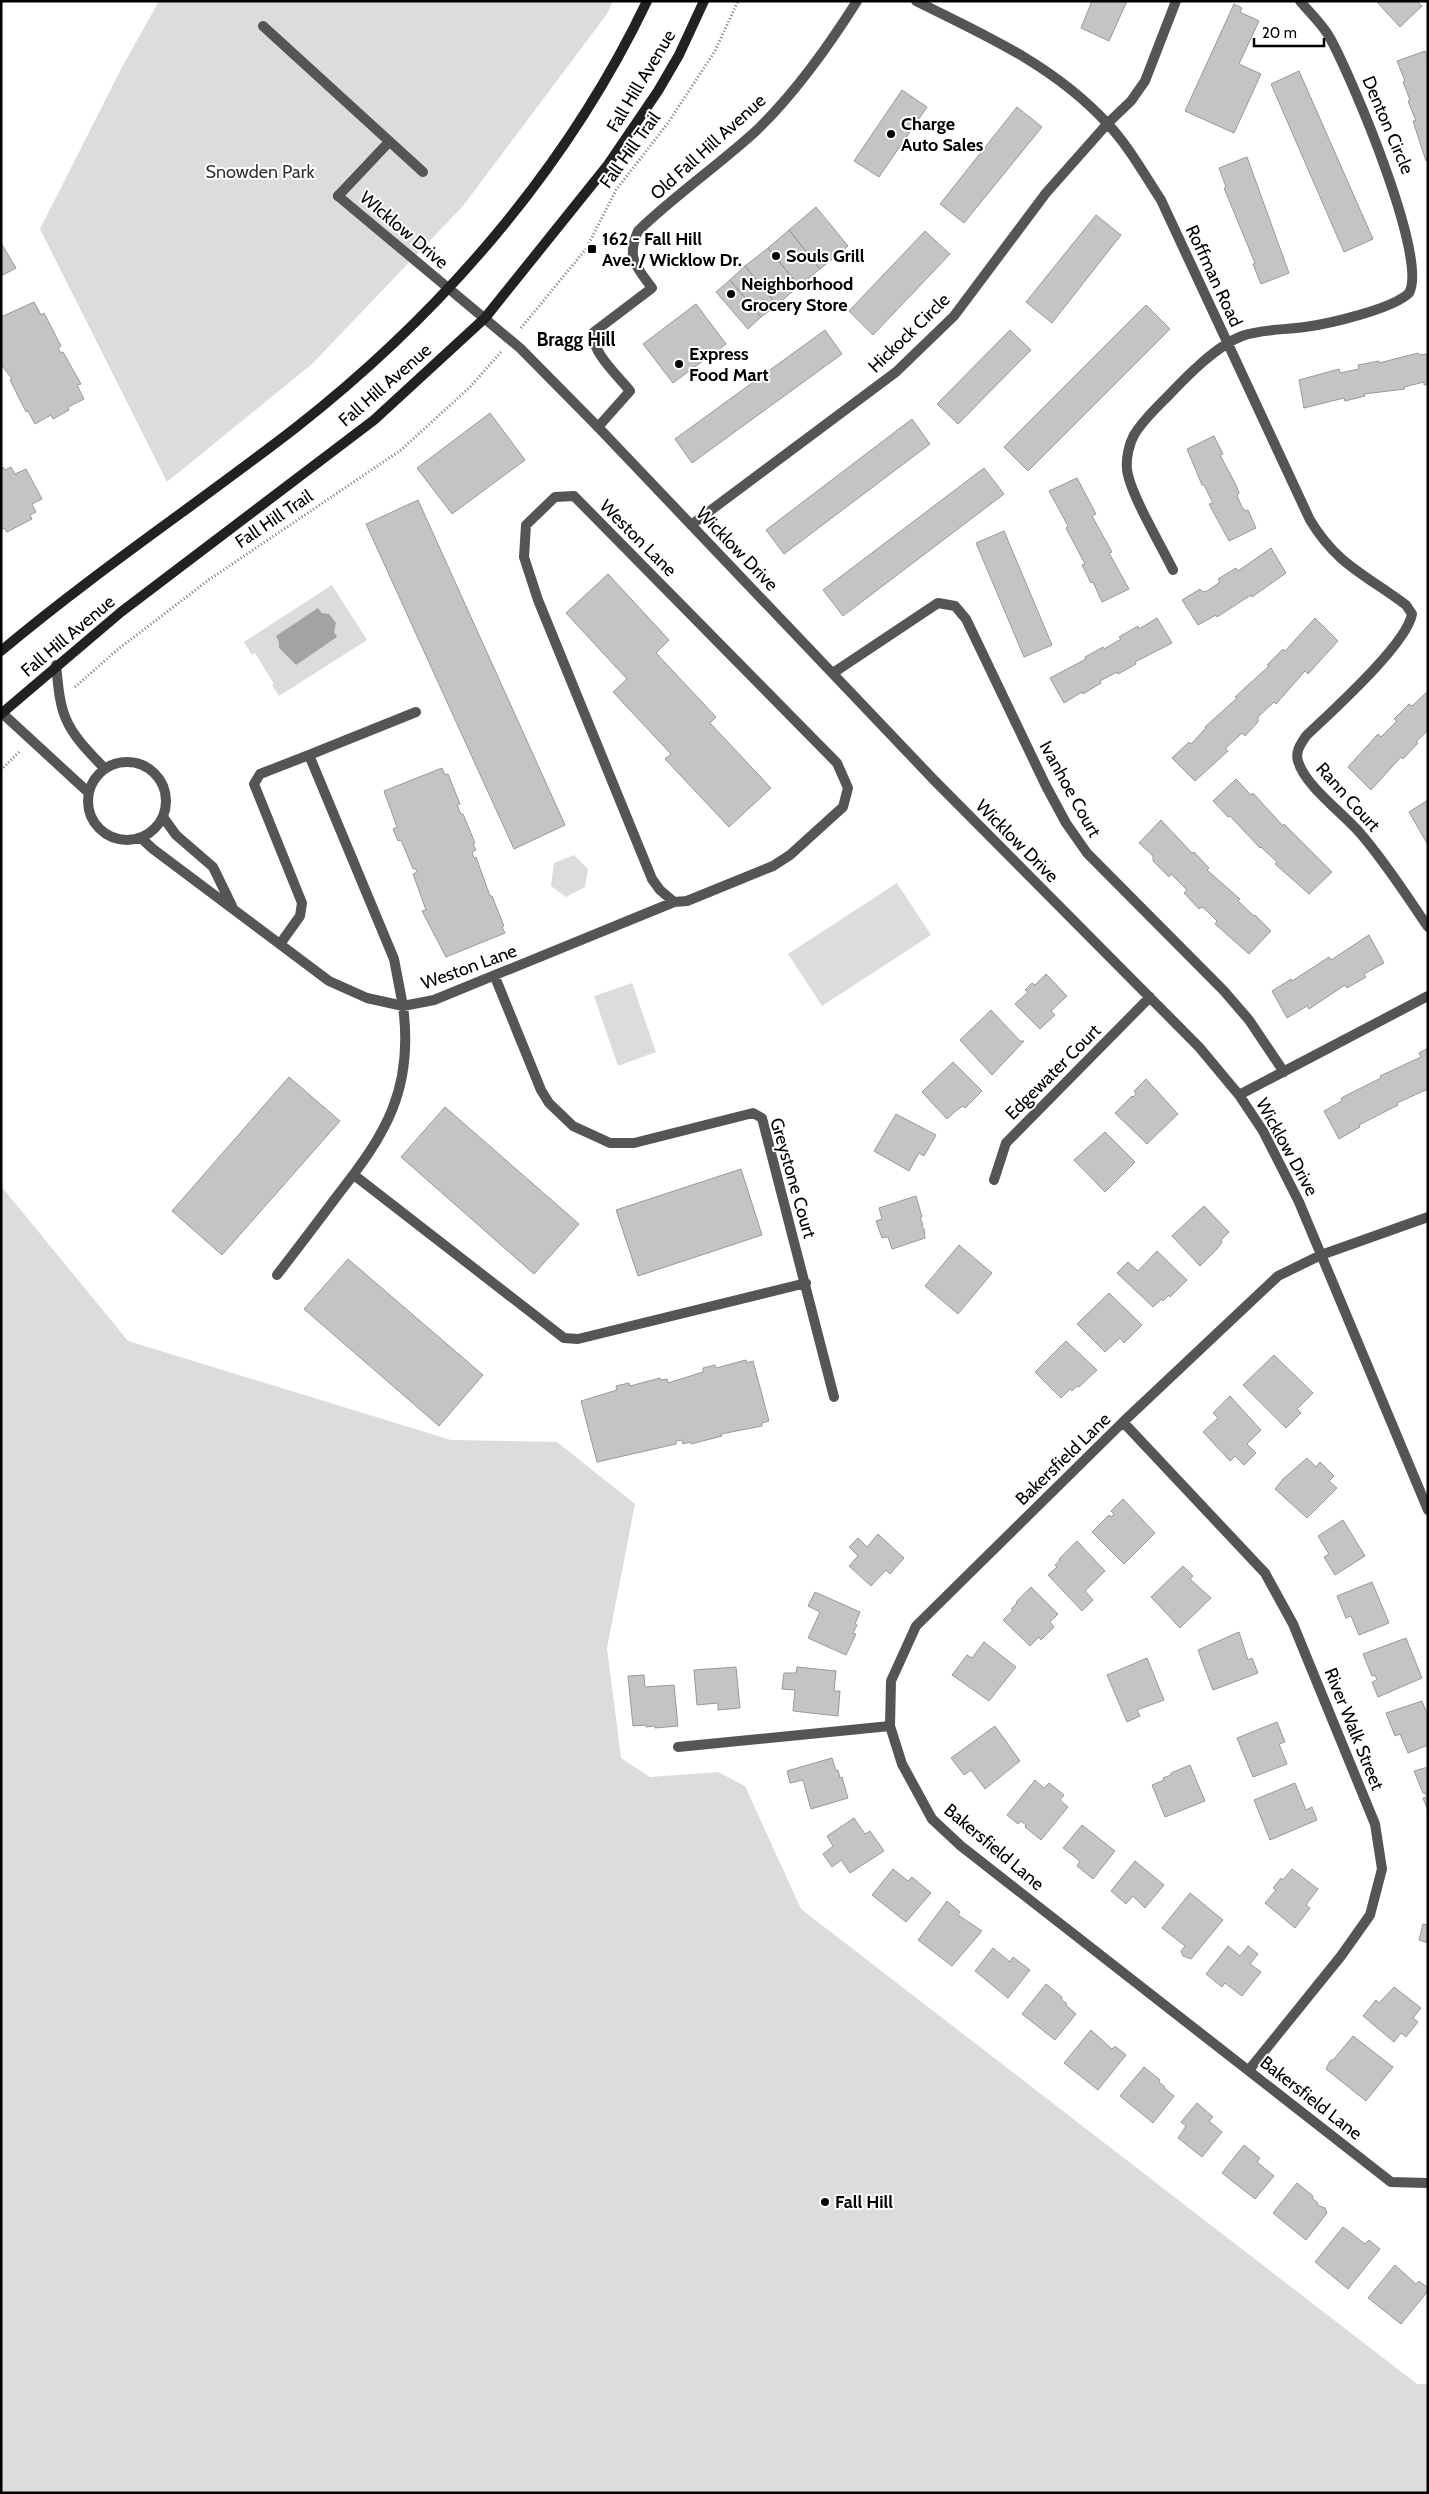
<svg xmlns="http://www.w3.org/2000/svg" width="1429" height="2494" viewBox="0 0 1429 2494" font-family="Cabin,sans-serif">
  <rect width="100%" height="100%" fill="#fff"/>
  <path fill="#dcdcdc" d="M 159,1 L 613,1 L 607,14 L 463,206 L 312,364 L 167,482 L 40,229 L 121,69 Z
    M 332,585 L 367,640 L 279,696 L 272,685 L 274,684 L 255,653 L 252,655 L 244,642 Z
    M 574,855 L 588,869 L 585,887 L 566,897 L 551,886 L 554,863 Z
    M 897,883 L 931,935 L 822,1006 L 788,954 Z
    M 632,983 L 656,1052 L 618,1066 L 594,996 Z
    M 1,1186 L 128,1341 L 451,1440 L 557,1442 L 635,1504 L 607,1648 L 621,1758 L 650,1777 L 718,1772 L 745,1786 L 801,1909 L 1417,2384 L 1428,2384 L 1428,2493 L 1,2493 Z"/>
  <path fill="#a3a3a3" d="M 318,608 L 322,613 L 329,614 L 336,623 L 334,632 L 337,637 L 296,665 L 279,648 L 279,642 L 276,636 Z"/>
  <path fill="#c4c4c4" stroke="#999" d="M 1092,1 L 1127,1 L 1109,41 L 1081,28 Z
    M 1376,1 L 1417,1 L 1422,6 L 1400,27 Z
    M 1234,4 L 1242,8 L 1240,12 L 1259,21 L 1239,64 L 1261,74 L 1234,133 L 1185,111 Z
    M 1425,51 L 1428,59 L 1428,160 L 1426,161 L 1413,121 L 1416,121 L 1408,101 L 1410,100 L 1403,82 L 1405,81 L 1397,61 Z
    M 1299,71 L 1373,239 L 1344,252 L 1271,84 Z
    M 902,90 L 927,107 L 879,177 L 854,161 Z
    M 1017,107 L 1042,127 L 964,223 L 940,204 Z
    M 1247,157 L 1289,273 L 1261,284 L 1253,264 L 1255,263 L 1224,188 L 1226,187 L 1219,168 Z
    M 816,207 L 848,246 L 820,269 L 789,230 Z
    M 1096,215 L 1121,235 L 1052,323 L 1026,302 Z
    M 789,230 L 820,269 L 799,286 L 768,248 Z
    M 925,231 L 950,254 L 873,335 L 849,311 Z
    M 1,243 L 16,268 L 1,276 Z
    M 592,244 L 596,246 L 591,253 L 588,251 Z
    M 768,248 L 799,286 L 777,305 L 745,266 Z
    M 745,266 L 777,305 L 761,317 L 730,280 Z
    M 730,280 L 761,317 L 748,329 L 716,292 Z
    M 34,302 L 41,315 L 44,313 L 61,346 L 58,348 L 61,353 L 63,352 L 81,384 L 77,385 L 84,399 L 68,407 L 69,410 L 53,419 L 51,415 L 35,424 L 28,411 L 26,412 L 10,380 L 12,379 L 1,364 L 1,317 Z
    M 696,304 L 726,344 L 673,383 L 643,344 Z
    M 1146,305 L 1170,329 L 1028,471 L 1004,447 Z
    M 825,330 L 842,354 L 692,463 L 675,439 Z
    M 1010,330 L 1031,350 L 958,424 L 937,404 Z
    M 1418,353 L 1419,355 L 1428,354 L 1428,384 L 1424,385 L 1424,382 L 1404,387 L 1405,389 L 1364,394 L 1365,396 L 1345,401 L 1344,398 L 1304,408 L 1299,380 L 1339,369 L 1340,373 L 1359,369 L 1358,365 L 1379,361 L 1379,363 Z
    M 490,413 L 525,460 L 452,514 L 417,468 Z
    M 912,419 L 930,444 L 784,554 L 766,530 Z
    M 1214,436 L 1223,454 L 1220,455 L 1236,485 L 1239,493 L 1237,496 L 1243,509 L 1246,511 L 1248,510 L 1256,528 L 1229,541 L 1209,504 L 1213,503 L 1204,485 L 1202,485 L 1187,449 Z
    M 3,467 L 5,470 L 11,467 L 15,474 L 26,469 L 42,499 L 32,504 L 36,512 L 30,515 L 32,519 L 7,532 L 4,528 L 1,530 L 1,468 Z
    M 984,468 L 1004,494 L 843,616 L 823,590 Z
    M 1077,478 L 1096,514 L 1092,516 L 1112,552 L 1109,553 L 1129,589 L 1102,602 L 1093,582 L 1091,583 L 1082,565 L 1085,564 L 1066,528 L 1068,526 L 1049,491 Z
    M 418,500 L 565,825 L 514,849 L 366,524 Z
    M 1004,531 L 1052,645 L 1024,657 L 976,543 Z
    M 1271,548 L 1286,573 L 1252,597 L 1251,595 L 1217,617 L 1216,615 L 1198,625 L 1182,600 L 1200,589 L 1203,592 L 1207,591 L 1220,582 L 1218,579 L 1236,568 L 1238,571 Z
    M 608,574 L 669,640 L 656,653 L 716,717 L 710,723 L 771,788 L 729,827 L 665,759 L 671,754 L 613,692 L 627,679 L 566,613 Z
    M 1157,618 L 1172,643 L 1135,662 L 1136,664 L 1118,674 L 1117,672 L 1100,681 L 1101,683 L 1083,694 L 1082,692 L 1064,703 L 1050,678 L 1086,659 L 1085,657 L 1103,647 L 1104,649 L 1121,639 L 1119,637 L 1138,626 L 1139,629 Z
    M 1315,618 L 1338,641 L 1308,674 L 1305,671 L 1276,704 L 1274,702 L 1258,717 L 1258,722 L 1245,736 L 1242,733 L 1225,749 L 1228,751 L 1195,781 L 1172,758 L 1189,742 L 1191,744 L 1206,728 L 1205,727 L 1237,698 L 1235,697 L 1269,666 L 1267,665 L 1283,649 L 1285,651 Z
    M 1428,691 L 1428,730 L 1416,742 L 1418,743 L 1403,759 L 1401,757 L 1371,790 L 1348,767 L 1378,734 L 1381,737 L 1397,721 L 1394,719 L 1409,704 L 1412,706 Z
    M 442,768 L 445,775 L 448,774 L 460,804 L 457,805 L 461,814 L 463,814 L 475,843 L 473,844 L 476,850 L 472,852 L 474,858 L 476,857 L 490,896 L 492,896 L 504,926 L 502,927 L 505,933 L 446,957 L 422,911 L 426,910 L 413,874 L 417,872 L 415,868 L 413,869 L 401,840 L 398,841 L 393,829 L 397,827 L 384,791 Z
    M 1236,779 L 1251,795 L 1253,793 L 1283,826 L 1284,824 L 1332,872 L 1309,894 L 1275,864 L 1277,862 L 1261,847 L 1260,848 L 1230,816 L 1228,817 L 1213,801 Z
    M 1428,800 L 1428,845 L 1409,812 Z
    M 1161,820 L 1192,853 L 1194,852 L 1209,868 L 1207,870 L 1240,899 L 1238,901 L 1254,916 L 1255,915 L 1271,931 L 1249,954 L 1215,924 L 1217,921 L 1208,912 L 1202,907 L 1199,909 L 1184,893 L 1187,890 L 1171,874 L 1169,877 L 1153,861 L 1153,856 L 1139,843 Z
    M 1369,935 L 1384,963 L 1364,974 L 1366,977 L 1347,988 L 1345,985 L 1309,1009 L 1307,1006 L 1287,1018 L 1272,991 L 1291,979 L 1292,981 L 1329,957 L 1331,960 Z
    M 1046,974 L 1067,996 L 1051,1011 L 1055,1015 L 1040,1029 L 1015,1004 L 1028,992 L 1025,990 L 1032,983 L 1035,985 Z
    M 991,1010 L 1020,1041 L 1024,1041 L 992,1075 L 960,1040 Z
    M 1428,1048 L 1428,1089 L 1397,1103 L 1398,1105 L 1359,1125 L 1360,1127 L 1339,1139 L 1324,1111 L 1342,1101 L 1341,1098 L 1381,1078 L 1380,1076 L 1421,1057 L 1419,1053 Z
    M 953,1062 L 982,1091 L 965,1108 L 963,1106 L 957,1110 L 947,1119 L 922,1092 Z
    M 289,1077 L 340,1121 L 222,1255 L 172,1211 Z
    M 1146,1079 L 1178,1114 L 1147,1144 L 1115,1113 L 1132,1096 L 1133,1097 L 1136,1094 L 1134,1091 Z
    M 445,1107 L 579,1224 L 534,1274 L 401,1157 Z
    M 896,1114 L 936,1135 L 924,1156 L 919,1153 L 909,1171 L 874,1151 Z
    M 1105,1132 L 1135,1162 L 1105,1192 L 1074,1160 Z
    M 741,1169 L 762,1235 L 638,1276 L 616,1210 Z
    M 916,1196 L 922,1217 L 920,1217 L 923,1225 L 921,1225 L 924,1229 L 925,1238 L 892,1249 L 888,1237 L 882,1238 L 876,1221 L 882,1219 L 879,1208 Z
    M 1204,1206 L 1229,1232 L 1221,1240 L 1222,1242 L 1217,1249 L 1200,1266 L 1172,1236 Z
    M 959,1245 L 992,1273 L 958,1314 L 925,1286 Z
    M 1157,1251 L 1187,1280 L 1170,1297 L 1169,1295 L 1163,1301 L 1162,1299 L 1153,1307 L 1117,1273 L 1128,1262 L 1138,1271 Z
    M 348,1259 L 483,1375 L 439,1426 L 304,1309 Z
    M 1109,1293 L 1142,1325 L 1124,1343 L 1120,1338 L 1105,1352 L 1077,1324 Z
    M 1066,1341 L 1097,1370 L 1079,1387 L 1077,1386 L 1072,1391 L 1070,1389 L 1061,1398 L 1035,1372 Z
    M 1274,1355 L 1313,1393 L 1297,1409 L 1301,1413 L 1286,1428 L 1243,1385 Z
    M 746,1360 L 747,1363 L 753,1361 L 769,1421 L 762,1423 L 762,1426 L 721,1434 L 722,1436 L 691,1444 L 690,1442 L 683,1444 L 682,1440 L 676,1441 L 676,1444 L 597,1462 L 581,1401 L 617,1390 L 616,1386 L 629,1383 L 630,1386 L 660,1378 L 661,1380 L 667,1379 L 668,1383 L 703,1372 L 703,1368 L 715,1365 L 716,1368 Z
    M 1230,1396 L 1261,1430 L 1247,1444 L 1256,1453 L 1244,1465 L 1235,1456 L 1230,1461 L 1203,1432 L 1218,1418 L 1213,1413 Z
    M 1307,1458 L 1316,1467 L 1320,1462 L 1334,1476 L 1329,1481 L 1337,1488 L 1307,1518 L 1275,1489 L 1283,1479 Z
    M 1123,1499 L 1155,1533 L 1124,1564 L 1092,1532 L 1109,1515 L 1111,1517 L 1114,1514 L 1111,1511 Z
    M 1343,1520 L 1365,1556 L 1335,1575 L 1324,1557 L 1329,1554 L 1318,1536 Z
    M 878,1534 L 904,1558 L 890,1574 L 886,1570 L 871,1586 L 849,1566 L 858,1556 L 849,1547 L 858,1538 L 867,1547 Z
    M 1077,1541 L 1105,1571 L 1085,1591 L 1093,1600 L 1082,1611 L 1048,1575 L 1057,1567 L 1055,1565 L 1060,1560 L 1059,1559 Z
    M 1183,1566 L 1193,1576 L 1190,1579 L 1211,1598 L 1180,1628 L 1151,1597 Z
    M 1372,1582 L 1389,1623 L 1359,1635 L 1351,1616 L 1346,1618 L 1337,1596 Z
    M 1031,1587 L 1058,1614 L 1050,1622 L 1054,1627 L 1041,1640 L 1039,1637 L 1030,1646 L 1003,1620 L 1013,1610 L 1011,1609 L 1017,1603 L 1016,1602 Z
    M 815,1592 L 860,1612 L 855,1624 L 857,1625 L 853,1633 L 856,1634 L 846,1655 L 808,1638 L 820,1612 L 808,1606 Z
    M 1239,1632 L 1248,1660 L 1252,1658 L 1258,1673 L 1213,1690 L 1198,1650 Z
    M 1406,1638 L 1422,1678 L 1378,1697 L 1372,1682 L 1377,1680 L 1375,1675 L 1372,1676 L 1363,1654 Z
    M 984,1642 L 1016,1667 L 989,1701 L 952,1675 L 967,1655 L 972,1658 Z
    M 1147,1658 L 1164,1700 L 1137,1710 L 1140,1716 L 1127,1722 L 1107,1675 Z
    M 736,1667 L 740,1708 L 718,1710 L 718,1703 L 697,1705 L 694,1670 Z
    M 797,1667 L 836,1671 L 834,1691 L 840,1691 L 838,1716 L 793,1711 L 795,1690 L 782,1689 L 784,1673 L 796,1673 Z
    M 644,1675 L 645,1687 L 674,1685 L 678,1726 L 655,1728 L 655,1726 L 646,1727 L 646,1725 L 633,1726 L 628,1676 Z
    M 1422,1701 L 1428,1716 L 1428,1745 L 1408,1753 L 1400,1734 L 1395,1736 L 1386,1713 Z
    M 1277,1722 L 1285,1742 L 1279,1744 L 1287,1764 L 1253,1777 L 1237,1738 Z
    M 995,1726 L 1020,1761 L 985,1789 L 971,1770 L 964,1775 L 951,1758 Z
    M 832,1758 L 836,1771 L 838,1770 L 840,1778 L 842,1777 L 848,1798 L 811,1809 L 803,1780 L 790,1783 L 787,1771 Z
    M 1190,1765 L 1205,1801 L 1165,1817 L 1152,1785 L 1164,1780 L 1163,1778 L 1171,1775 L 1171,1773 Z
    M 1428,1767 L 1428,1811 L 1423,1798 L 1427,1797 L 1425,1793 L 1423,1793 L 1414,1771 Z
    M 1035,1780 L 1044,1788 L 1049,1783 L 1064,1795 L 1060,1800 L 1068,1807 L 1041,1840 L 1025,1827 L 1026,1825 L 1021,1821 L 1018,1824 L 1007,1815 Z
    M 1295,1783 L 1306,1810 L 1312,1807 L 1317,1820 L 1270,1840 L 1254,1800 Z
    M 854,1818 L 865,1834 L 870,1831 L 884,1851 L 850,1873 L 841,1860 L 832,1867 L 823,1854 L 833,1846 L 827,1836 Z
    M 1082,1825 L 1115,1851 L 1093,1879 L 1077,1866 L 1080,1861 L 1063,1848 Z
    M 1135,1861 L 1164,1885 L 1145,1908 L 1133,1896 L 1126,1904 L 1111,1891 Z
    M 893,1869 L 908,1881 L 912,1877 L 931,1893 L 906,1922 L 872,1895 Z
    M 1292,1869 L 1318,1889 L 1306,1905 L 1310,1908 L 1295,1928 L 1265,1903 L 1276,1890 L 1273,1888 L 1281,1878 L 1283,1880 Z
    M 1190,1893 L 1223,1920 L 1191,1959 L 1183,1956 L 1181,1951 L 1185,1946 L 1162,1928 Z
    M 947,1901 L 960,1912 L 958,1915 L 982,1931 L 952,1966 L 918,1940 Z
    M 1423,1924 L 1428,1925 L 1428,1943 L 1419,1940 Z
    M 1228,1946 L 1240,1956 L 1248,1946 L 1258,1954 L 1250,1964 L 1261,1972 L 1242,1996 L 1225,1983 L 1222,1987 L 1206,1974 Z
    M 993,1948 L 1010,1962 L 1013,1957 L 1030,1970 L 1008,1998 L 975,1971 Z
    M 1046,1984 L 1062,1997 L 1061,1999 L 1067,2004 L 1066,2005 L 1076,2014 L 1055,2040 L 1022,2014 Z
    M 1394,1987 L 1421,2008 L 1413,2018 L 1418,2022 L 1406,2037 L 1401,2033 L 1394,2042 L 1363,2016 L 1376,2000 L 1379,2003 Z
    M 1091,2030 L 1112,2049 L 1115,2046 L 1126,2055 L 1098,2090 L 1064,2063 Z
    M 1353,2036 L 1393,2067 L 1366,2101 L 1326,2069 L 1330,2061 L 1334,2059 Z
    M 1144,2067 L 1160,2080 L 1159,2082 L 1165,2087 L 1164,2088 L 1174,2096 L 1153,2123 L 1120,2096 Z
    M 1197,2103 L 1213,2117 L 1209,2121 L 1222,2132 L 1202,2157 L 1178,2138 L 1186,2126 L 1181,2122 Z
    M 1244,2145 L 1260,2158 L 1257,2162 L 1274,2176 L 1255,2199 L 1222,2173 Z
    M 1297,2183 L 1313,2196 L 1312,2198 L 1318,2203 L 1317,2205 L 1325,2208 L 1327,2213 L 1306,2240 L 1273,2213 Z
    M 1343,2227 L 1365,2244 L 1369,2240 L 1380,2249 L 1348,2289 L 1315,2262 Z
    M 1395,2265 L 1416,2284 L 1419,2281 L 1428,2288 L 1428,2291 L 1401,2324 L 1368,2298 Z"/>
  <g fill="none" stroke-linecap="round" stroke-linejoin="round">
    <path stroke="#777" stroke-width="3" stroke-dasharray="1 2.5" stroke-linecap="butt" d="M 521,328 L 586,249 L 616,190 L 668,123 L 715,51 L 738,1
      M 75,687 L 117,650 L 210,579 L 401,450 L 470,387 L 501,352
      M 1,770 L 20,751"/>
    <path stroke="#555" stroke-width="10" d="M 263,26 L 423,172
      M 338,196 L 389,142
      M 598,427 L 630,391 C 619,377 589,350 594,332 L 652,288 C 636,266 626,258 638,231 C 675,195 719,165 757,130 C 796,92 828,47 857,1
      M 309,755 L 416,712
      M 280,944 L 300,916 L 302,903 L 254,784 L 260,774 L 309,755 L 394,959 L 403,1006
      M 678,1747 L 890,1726"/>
    <path stroke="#555" stroke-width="10" d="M 916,1 C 985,35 1053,65 1106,122 C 1128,145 1144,174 1161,200 L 1310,520 C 1338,566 1365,574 1406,605 L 1412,614 C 1407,644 1331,712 1306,736 C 1301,744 1295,751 1298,761 C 1305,786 1343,813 1360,833 C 1386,863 1406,895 1428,927
      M 338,196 L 520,348 L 598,427 L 934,780 L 1199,1047 L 1239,1095 L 1263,1131 L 1299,1202 L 1428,1510
      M 574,496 L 837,763 L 848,788 L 843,807 L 790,855 L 773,866 L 687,901 L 674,902 L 660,890 L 652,879 L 538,600 L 524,557 L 526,525 L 555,497 Z
      M 691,525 L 896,372 L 954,316 L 1046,193 L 1108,123 L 1131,101 L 1145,81 L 1176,1
      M 1173,570 C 1162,547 1129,492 1127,469 C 1126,458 1129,444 1134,435 C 1143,420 1156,408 1168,396 C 1187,376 1216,346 1242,336 C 1261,329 1284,330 1305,327 C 1328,324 1393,309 1409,293 C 1429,259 1351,76 1330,38 C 1323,25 1310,13 1300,1
      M 56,665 C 58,683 59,703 66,719 C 74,738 91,754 105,769
      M 833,673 L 938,603 L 955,606 L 966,619 L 1046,786 L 1066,823 L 1087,853 L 1224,991 L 1249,1020 L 1284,1072
      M 2,713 L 89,793
      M88 801a39 39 0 1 1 78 0a39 39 0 1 1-78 0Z
      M 163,817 L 176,835 L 213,867 L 232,906
      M 141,838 L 153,849 L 329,981 L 367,998 L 403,1006 L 434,1000 L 674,902
      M 495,977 L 541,1090 L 549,1103 L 573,1126 L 610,1143 L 634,1143 L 753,1113 L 762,1118 L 834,1397
      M 1239,1095 L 1428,996
      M 354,1175 L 564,1338 L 578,1339 L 806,1283
      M 994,1180 L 1006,1143 L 1150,997
      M 277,1275 C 297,1249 317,1223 337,1196 C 386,1134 414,1089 403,1006
      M 1123,1422 L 1265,1573 L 1293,1624 L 1375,1824 L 1382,1869 L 1370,1915 L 1341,1956 L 1249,2070
      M 1427,2183 L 1391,2182 L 961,1846 L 932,1819 L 902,1764 L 890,1726 L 891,1681 L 916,1626 L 1123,1422 L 1278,1276 L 1321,1255 L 1428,1217"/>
    <path stroke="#222" stroke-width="10" d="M 1,651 C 95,572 197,504 294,429 C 440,315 567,169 647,1
      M 1,714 L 121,612 L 374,420 L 485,318 L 607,166 L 658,91 L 679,55 L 704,1"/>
  </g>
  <g fill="#000" stroke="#fff" stroke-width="2">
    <circle cx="891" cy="134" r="5"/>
    <rect x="587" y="244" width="10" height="10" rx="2.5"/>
    <circle cx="776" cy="256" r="5"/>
    <circle cx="731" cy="294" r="5"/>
    <circle cx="679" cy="364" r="5"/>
    <circle cx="825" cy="2202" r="5"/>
  </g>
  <g text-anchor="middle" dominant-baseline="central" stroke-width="4" stroke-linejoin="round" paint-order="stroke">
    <g font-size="18" fill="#000" stroke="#fff">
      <text transform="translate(641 81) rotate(-59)">Fall Hill Avenue</text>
      <text transform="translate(1388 125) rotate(67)">Denton Circle</text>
      <text transform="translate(708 147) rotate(-42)">Old Fall Hill Avenue</text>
      <text transform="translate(630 150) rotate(-54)">Fall Hill Trail</text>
      <text transform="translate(404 230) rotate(40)">WIcklow Drive</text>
      <text transform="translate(1214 276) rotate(65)">Roffman Road</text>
      <text transform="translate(909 333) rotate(-44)">Hickock Circle</text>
      <text transform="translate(385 385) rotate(-41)">Fall Hill Avenue</text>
      <text transform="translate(274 519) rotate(-34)">Fall Hill Trail</text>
      <text transform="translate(638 538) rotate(45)">Weston Lane</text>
      <text transform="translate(737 549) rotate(46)">Wicklow Drive</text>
      <text transform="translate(68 636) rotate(-40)">Fall Hill Avenue</text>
      <text transform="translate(1070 789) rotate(61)">Ivanhoe Court</text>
      <text transform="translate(1348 797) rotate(48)">Rann Court</text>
      <text transform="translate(1017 841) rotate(45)">Wicklow Drive</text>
      <text transform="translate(469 967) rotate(-20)">Weston Lane</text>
      <text transform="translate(1053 1072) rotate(-45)">Edgewater Court</text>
      <text transform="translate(1287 1147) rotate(61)">Wicklow Drive</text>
      <text transform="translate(793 1178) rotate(74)">Greystone Court</text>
      <text transform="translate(1063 1459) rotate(-44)">Bakersfield Lane</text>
      <text transform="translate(1354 1729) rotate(68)">River Walk Street</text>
      <text transform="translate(994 1847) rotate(40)">Bakersfield Lane</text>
      <text transform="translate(1311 2098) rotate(38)">Bakersfield Lane</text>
    </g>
    <g font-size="18" font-weight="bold" fill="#000" stroke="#fff" text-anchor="start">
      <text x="901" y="124">Charge<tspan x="901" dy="21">Auto Sales</tspan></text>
      <text x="602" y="239">162 - Fall Hill<tspan x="602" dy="21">Ave. / Wicklow Dr.</tspan></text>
      <text x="786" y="256">Souls Grill</text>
      <text x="741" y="284">Neighborhood<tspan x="741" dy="21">Grocery Store</tspan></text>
      <text x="689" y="354">Express<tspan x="689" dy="21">Food Mart</tspan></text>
      <text x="835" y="2202">Fall Hill</text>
    </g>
    <g font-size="18" fill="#333" stroke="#fff">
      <text x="260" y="172">Snowden Park</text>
    </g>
    <g font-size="19" font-weight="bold" fill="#000" stroke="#fff">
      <text x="576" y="339">Bragg Hill</text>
    </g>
  </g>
  <rect width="1429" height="2494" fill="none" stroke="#000000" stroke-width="5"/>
  <path d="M1254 38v8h70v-8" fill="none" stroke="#000000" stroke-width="2.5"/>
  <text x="1262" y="38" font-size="15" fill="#000000" stroke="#ffffff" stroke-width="4" paint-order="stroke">20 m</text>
</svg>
